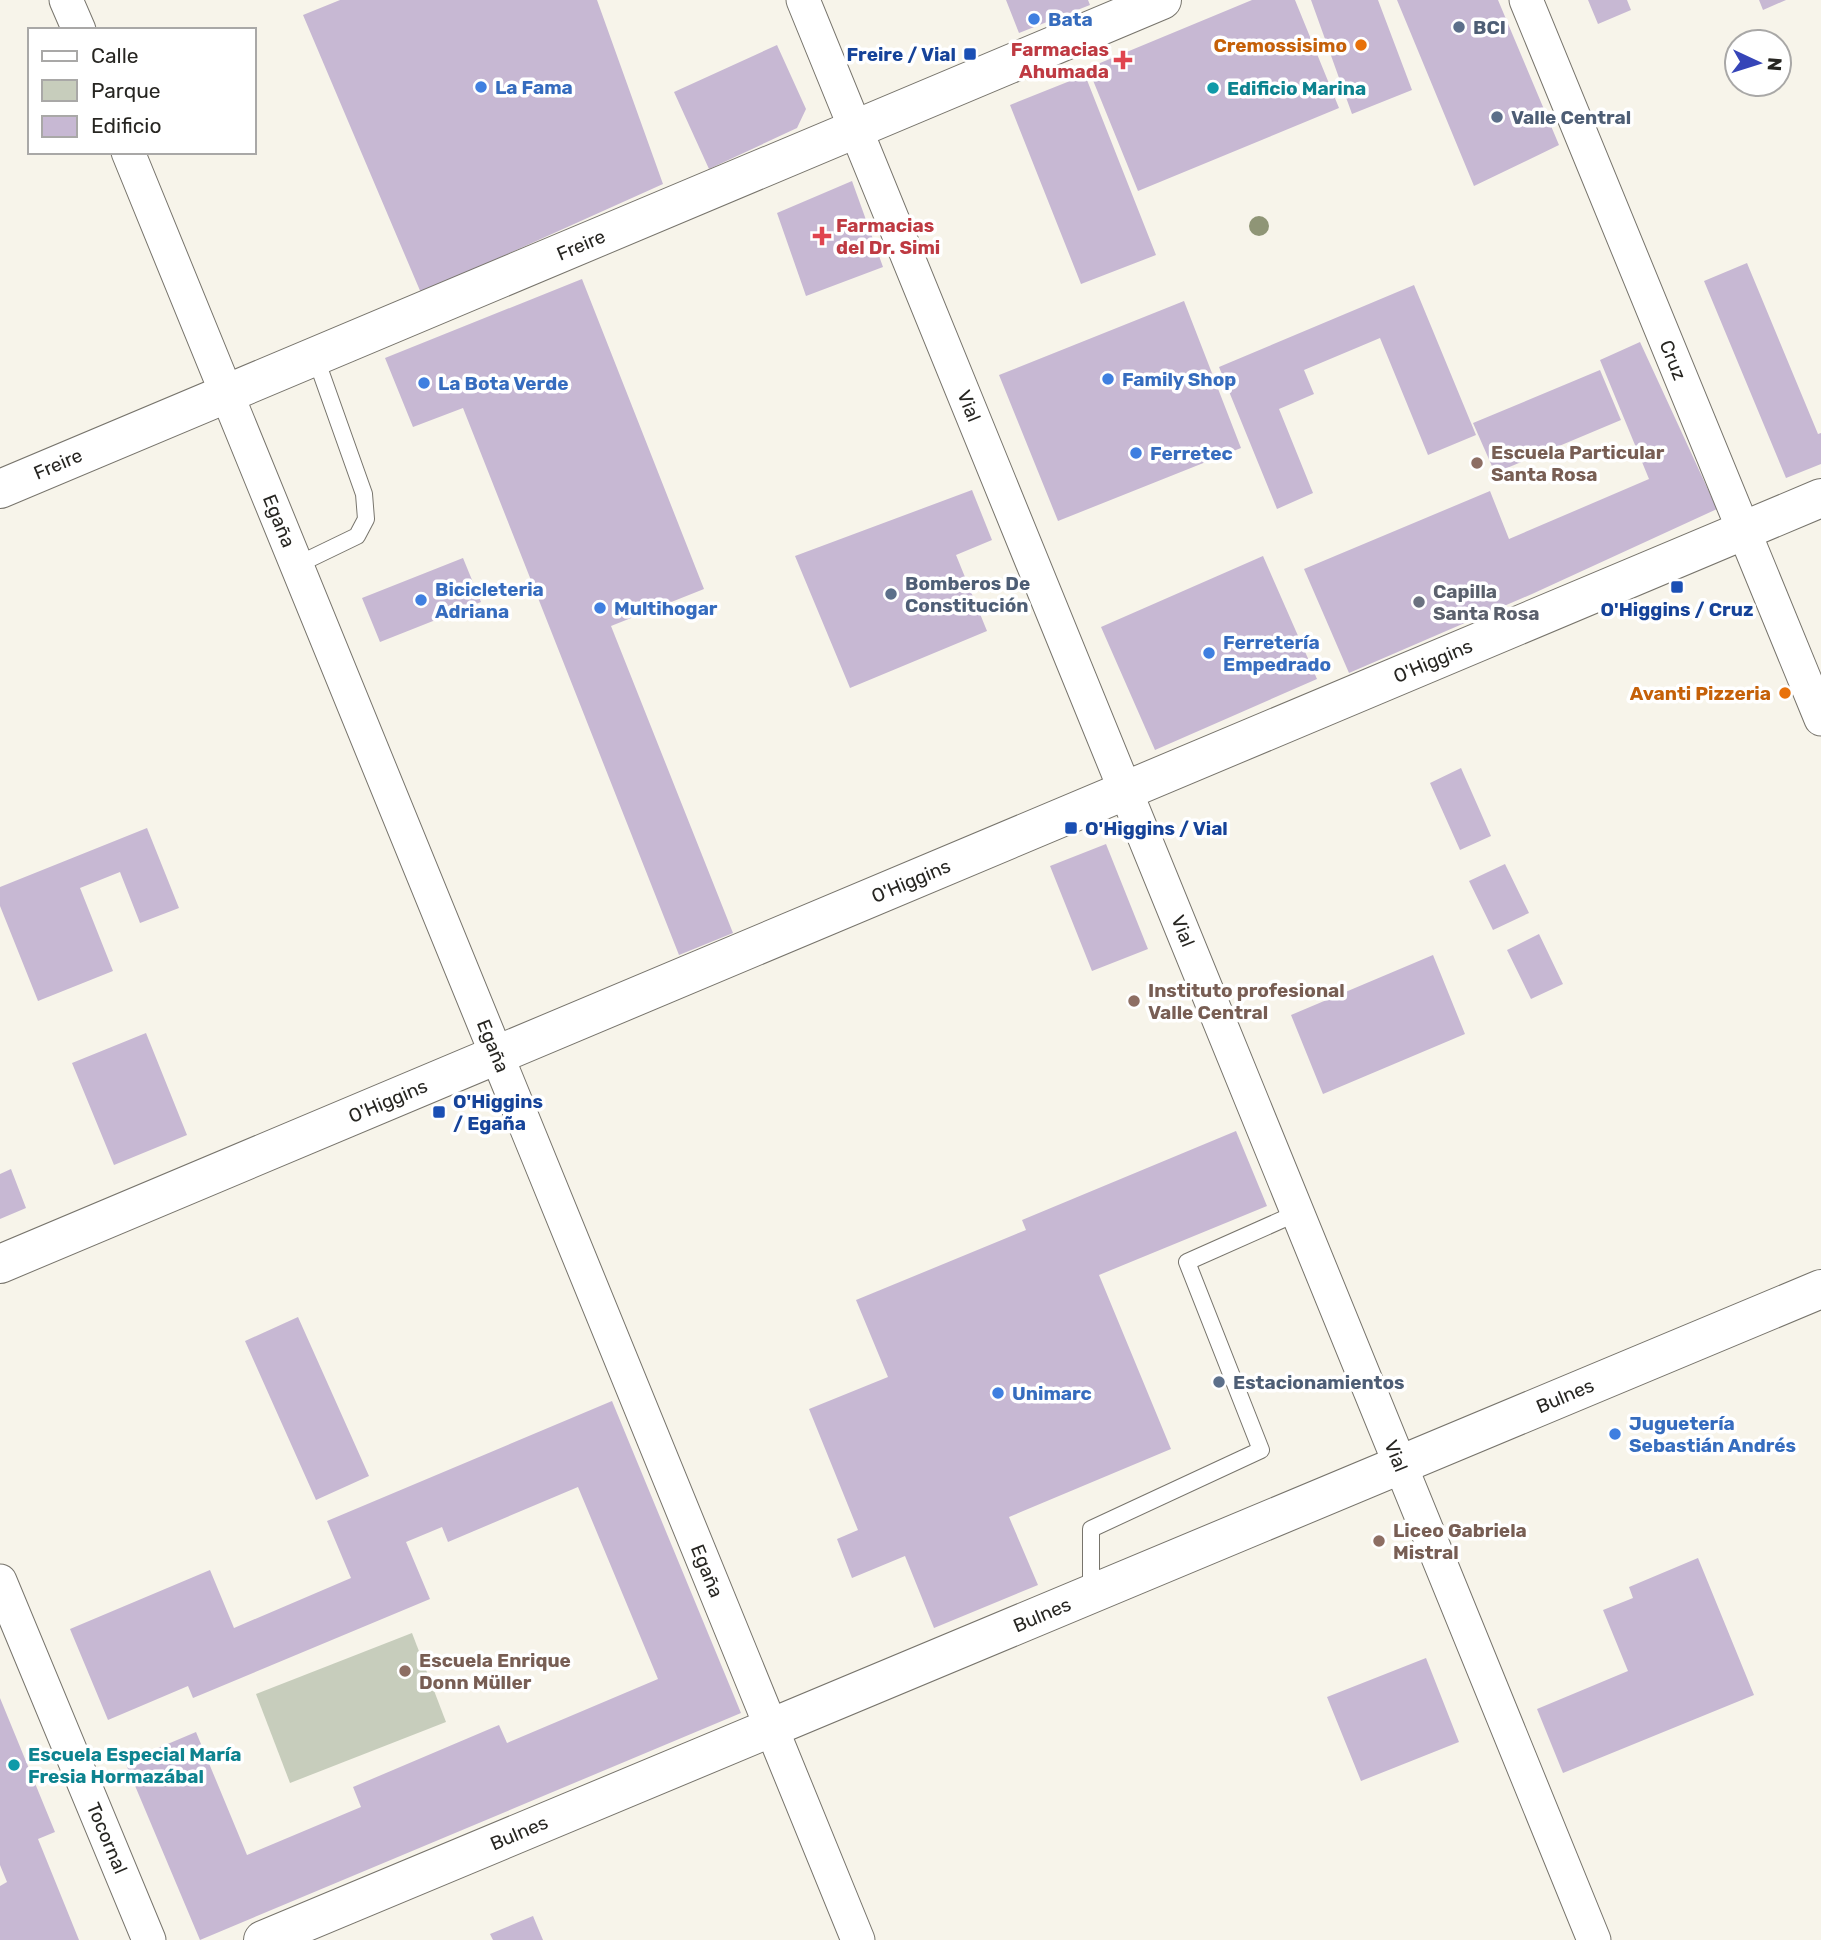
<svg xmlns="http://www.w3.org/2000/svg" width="1821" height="1940" viewBox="0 0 1821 1940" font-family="Rubik,sans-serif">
  <rect width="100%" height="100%" fill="#f7f4ea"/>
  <path fill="#c7cdbc" d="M 412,1633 L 446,1722 L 290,1783 L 256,1694 Z"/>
  <path fill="#c7b8d3" d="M 340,0 L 597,0 L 663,184 L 421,293 L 303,15 Z
    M 1006,0 L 1088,0 L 1090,5 L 1019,33 Z
    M 1252,0 L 1295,0 L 1339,108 L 1138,191 L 1088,68 Z
    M 1311,0 L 1378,0 L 1412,90 L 1352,114 Z
    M 1397,0 L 1498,0 L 1559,145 L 1474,186 Z
    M 1588,0 L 1627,0 L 1631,10 L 1598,24 Z
    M 1759,0 L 1786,0 L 1763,10 Z
    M 777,45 L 806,109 L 797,128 L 709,169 L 674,92 Z
    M 1085,75 L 1156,255 L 1081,284 L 1010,105 Z
    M 852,181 L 883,267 L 806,296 L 777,213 Z
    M 1747,263 L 1818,434 L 1821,433 L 1821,464 L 1786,478 L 1704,281 Z
    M 582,279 L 704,589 L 611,626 L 733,933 L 679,955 L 463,408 L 413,427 L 385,358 Z
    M 1414,285 L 1476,435 L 1428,455 L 1380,338 L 1304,370 L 1314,394 L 1279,409 L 1313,493 L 1277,509 L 1219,367 Z
    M 1184,301 L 1241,448 L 1058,521 L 999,375 Z
    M 1640,342 L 1717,509 L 1532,594 L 1349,673 L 1304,569 L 1490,491 L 1509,539 L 1649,479 L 1600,360 Z
    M 1600,370 L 1621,420 L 1495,473 L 1473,423 Z
    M 972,490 L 992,540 L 956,555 L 987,631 L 850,688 L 795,556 Z
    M 1263,556 L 1317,679 L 1155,750 L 1101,627 Z
    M 463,558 L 481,602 L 380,642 L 362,598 Z
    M 1461,768 L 1491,836 L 1460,850 L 1430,783 Z
    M 147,828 L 179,908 L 140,923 L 120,872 L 80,888 L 113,971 L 38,1001 L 0,906 L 0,887 Z
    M 1106,844 L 1148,949 L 1092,971 L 1050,866 Z
    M 1505,864 L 1529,913 L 1493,930 L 1469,881 Z
    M 1539,934 L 1563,984 L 1531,999 L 1507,950 Z
    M 1433,955 L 1465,1034 L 1323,1094 L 1291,1015 Z
    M 146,1033 L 187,1135 L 114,1165 L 72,1063 Z
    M 1236,1131 L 1267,1206 L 1099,1275 L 1171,1449 L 1009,1517 L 1038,1585 L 934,1628 L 905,1556 L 852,1578 L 837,1539 L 858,1530 L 809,1409 L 888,1377 L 856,1300 L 1026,1230 L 1022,1220 Z
    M 11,1169 L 26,1208 L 0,1219 L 0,1174 Z
    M 298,1317 L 369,1476 L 316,1500 L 245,1341 Z
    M 612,1401 L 741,1713 L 200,1940 L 125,1762 L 196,1732 L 247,1855 L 361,1807 L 353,1787 L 499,1725 L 507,1743 L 658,1679 L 578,1487 L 448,1542 L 442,1527 L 406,1542 L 430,1599 L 193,1698 L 188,1686 L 108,1720 L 70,1629 L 210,1570 L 234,1628 L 351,1578 L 327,1521 Z
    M 1698,1558 L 1754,1695 L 1563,1773 L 1537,1709 L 1628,1671 L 1603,1610 L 1633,1598 L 1629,1587 Z
    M 1426,1658 L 1459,1742 L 1361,1781 L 1327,1697 Z
    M 0,1698 L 55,1832 L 38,1839 L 79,1940 L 0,1940 L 0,1886 L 7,1882 L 0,1865 Z
    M 533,1916 L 543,1940 L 493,1940 L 490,1934 Z"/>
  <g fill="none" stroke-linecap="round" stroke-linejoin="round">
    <defs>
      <path id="lane" d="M 297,565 L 357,536 L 366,519 L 364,494 L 315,356
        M 1091,1594 L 1091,1529 L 1261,1450 L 1187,1262 L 1297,1213"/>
      <path id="street" d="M 66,0 L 79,30
        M 803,0 L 1594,1940
        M 1526,0 L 1821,719
        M 128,152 L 858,1940
        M 0,1581 L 149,1940"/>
      <path id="secondary" d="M 0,489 L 1162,0
        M 0,1264 L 1821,498
        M 263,1940 L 1821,1289"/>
    </defs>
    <use href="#lane" stroke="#77746c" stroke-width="18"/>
    <use href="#street" stroke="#77746c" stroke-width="35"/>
    <use href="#secondary" stroke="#77746c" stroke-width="40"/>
    <use href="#lane" stroke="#fff" stroke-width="16"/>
    <use href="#street" stroke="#fff" stroke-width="33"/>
    <use href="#secondary" stroke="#fff" stroke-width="38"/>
  </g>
  <circle fill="#8f9576" cx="1259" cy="226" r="10"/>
  <g fill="#3f7fe0" stroke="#fff" stroke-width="2.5">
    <circle cx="1034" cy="19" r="7"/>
    <circle cx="481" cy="87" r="7"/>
    <circle cx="1108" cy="379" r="7"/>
    <circle cx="424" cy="383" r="7"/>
    <circle cx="1136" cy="453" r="7"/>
    <circle cx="421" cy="600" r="7"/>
    <circle cx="600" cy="608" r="7"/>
    <circle cx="1209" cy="653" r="7"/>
    <circle cx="998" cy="1393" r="7"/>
    <circle cx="1615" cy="1434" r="7"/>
  </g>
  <g fill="#5c6f8a" stroke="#fff" stroke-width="2.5">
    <circle cx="1459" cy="27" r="7"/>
    <circle cx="1497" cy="117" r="7"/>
    <circle cx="891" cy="594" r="7"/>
    <circle cx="1219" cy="1382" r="7"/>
  </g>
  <g fill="#e8710a" stroke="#fff" stroke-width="2.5">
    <circle cx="1361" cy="45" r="7"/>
    <circle cx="1785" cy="693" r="7"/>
  </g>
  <g fill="#1a4fb4" stroke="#fff" stroke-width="2.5">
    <rect x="963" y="47" width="14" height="14" rx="3.5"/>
    <rect x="1670" y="580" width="14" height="14" rx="3.5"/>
    <rect x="1064" y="821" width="14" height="14" rx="3.5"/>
    <rect x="432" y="1105" width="14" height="14" rx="3.5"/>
  </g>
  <g fill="#e0444e" stroke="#fff" stroke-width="2.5">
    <path d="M1119.5 49.5h7v7h7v7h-7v7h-7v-7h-7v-7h7z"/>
    <path d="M818.5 225.5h7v7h7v7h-7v7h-7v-7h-7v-7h7z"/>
  </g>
  <g fill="#0f9aa8" stroke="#fff" stroke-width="2.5">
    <circle cx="1213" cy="88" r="7"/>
    <circle cx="14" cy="1765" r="7"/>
  </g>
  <g fill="#8d6e63" stroke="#fff" stroke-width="2.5">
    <circle cx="1477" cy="463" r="7"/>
    <circle cx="1134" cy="1001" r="7"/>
    <circle cx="1379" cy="1541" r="7"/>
    <circle cx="405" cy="1671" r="7"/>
  </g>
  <circle fill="#6b7280" stroke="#fff" stroke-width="2.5" cx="1419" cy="602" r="7"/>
  <g text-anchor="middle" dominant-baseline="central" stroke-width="7" stroke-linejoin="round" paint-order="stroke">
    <g font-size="19" font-weight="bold" fill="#366cbe" stroke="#fff" text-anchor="start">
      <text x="1048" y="19">Bata</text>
      <text x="495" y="87">La Fama</text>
      <text x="1122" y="379">Family Shop</text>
      <text x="438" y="383">La Bota Verde</text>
      <text x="1150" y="453">Ferretec</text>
      <text x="435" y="589">Bicicleteria<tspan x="435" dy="22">Adriana</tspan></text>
      <text x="614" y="608">Multihogar</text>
      <text x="1223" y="642">Ferretería<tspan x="1223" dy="22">Empedrado</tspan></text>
      <text x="1012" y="1393">Unimarc</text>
      <text x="1629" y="1423">Juguetería<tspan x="1629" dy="22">Sebastián Andrés</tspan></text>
    </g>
    <g font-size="19" font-weight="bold" fill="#4e5e75" stroke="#fff" text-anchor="start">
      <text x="1473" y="27">BCI</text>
      <text x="1511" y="117">Valle Central</text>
      <text x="905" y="583">Bomberos De<tspan x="905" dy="22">Constitución</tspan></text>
      <text x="1233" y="1382">Estacionamientos</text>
    </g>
    <g font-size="19" font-weight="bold" fill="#c56008" stroke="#fff" text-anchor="end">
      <text x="1347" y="45">Cremossisimo</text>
      <text x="1771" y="693">Avanti Pizzeria</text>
    </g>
    <g font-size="19" font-weight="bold" fill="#be3a42" stroke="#fff" text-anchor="end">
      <text x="1109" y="49">Farmacias<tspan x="1109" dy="22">Ahumada</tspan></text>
      <text x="836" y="225" text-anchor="start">Farmacias<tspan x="836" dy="22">del Dr. Simi</tspan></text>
    </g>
    <g font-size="19" font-weight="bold" fill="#164399" stroke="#fff" text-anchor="start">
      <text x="956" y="54" text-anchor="end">Freire / Vial</text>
      <text x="1677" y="609" text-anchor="middle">O'Higgins / Cruz</text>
      <text x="1085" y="828">O'Higgins / Vial</text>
      <text x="453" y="1101">O'Higgins<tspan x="453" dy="22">/ Egaña</tspan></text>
    </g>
    <g font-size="19" font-weight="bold" fill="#0d838f" stroke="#fff" text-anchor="start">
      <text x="1227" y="88">Edificio Marina</text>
      <text x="28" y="1754">Escuela Especial María<tspan x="28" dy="22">Fresia Hormazábal</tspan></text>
    </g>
    <g font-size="19" fill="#272622" stroke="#fff">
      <text transform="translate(581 245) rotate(-23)">Freire</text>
      <text transform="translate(1673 360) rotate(68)">Cruz</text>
      <text transform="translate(969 406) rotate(68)">Vial</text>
      <text transform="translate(58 464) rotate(-23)">Freire</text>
      <text transform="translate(279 521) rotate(68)">Egaña</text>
      <text transform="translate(1433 661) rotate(-23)">O'Higgins</text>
      <text transform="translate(911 881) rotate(-23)">O'Higgins</text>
      <text transform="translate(1183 931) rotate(68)">Vial</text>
      <text transform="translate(493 1046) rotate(68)">Egaña</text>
      <text transform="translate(388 1101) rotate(-23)">O'Higgins</text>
      <text transform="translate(1565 1396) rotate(-23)">Bulnes</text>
      <text transform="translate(1396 1456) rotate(68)">Vial</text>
      <text transform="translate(707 1571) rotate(68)">Egaña</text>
      <text transform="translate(1042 1615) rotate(-23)">Bulnes</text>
      <text transform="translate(519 1833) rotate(-23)">Bulnes</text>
      <text transform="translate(107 1838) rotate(67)">Tocornal</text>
    </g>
    <g font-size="19" font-weight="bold" fill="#785e54" stroke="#fff" text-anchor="start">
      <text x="1491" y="452">Escuela Particular<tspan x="1491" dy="22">Santa Rosa</tspan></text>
      <text x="1148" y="990">Instituto profesional<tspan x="1148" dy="22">Valle Central</tspan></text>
      <text x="1393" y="1530">Liceo Gabriela<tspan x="1393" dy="22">Mistral</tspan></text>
      <text x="419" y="1660">Escuela Enrique<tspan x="419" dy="22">Donn Müller</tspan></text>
    </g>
    <g font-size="19" font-weight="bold" fill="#5b616d" stroke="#fff" text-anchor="start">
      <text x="1433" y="591">Capilla<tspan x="1433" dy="22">Santa Rosa</tspan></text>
    </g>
  </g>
  <rect x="28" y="28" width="228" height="126" fill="#ffffff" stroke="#a9a8a7" stroke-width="2"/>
  <rect x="42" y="51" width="35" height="10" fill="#ffffff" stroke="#a9a8a7" stroke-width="2"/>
  <text x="91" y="63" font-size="21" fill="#272622">Calle</text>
  <rect x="42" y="80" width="35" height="21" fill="#c7cdbc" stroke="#a9a8a7" stroke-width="2"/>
  <text x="91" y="98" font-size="21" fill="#272622">Parque</text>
  <rect x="42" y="116" width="35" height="21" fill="#c7b8d3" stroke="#a9a8a7" stroke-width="2"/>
  <text x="91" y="133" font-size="21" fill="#272622">Edificio</text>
  <g transform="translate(1758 63) rotate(94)"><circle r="33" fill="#ffffff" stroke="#a9a8a7" stroke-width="2"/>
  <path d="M0-5L12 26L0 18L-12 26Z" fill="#3645b8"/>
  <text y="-10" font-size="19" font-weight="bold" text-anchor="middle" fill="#272622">N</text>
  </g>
</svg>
